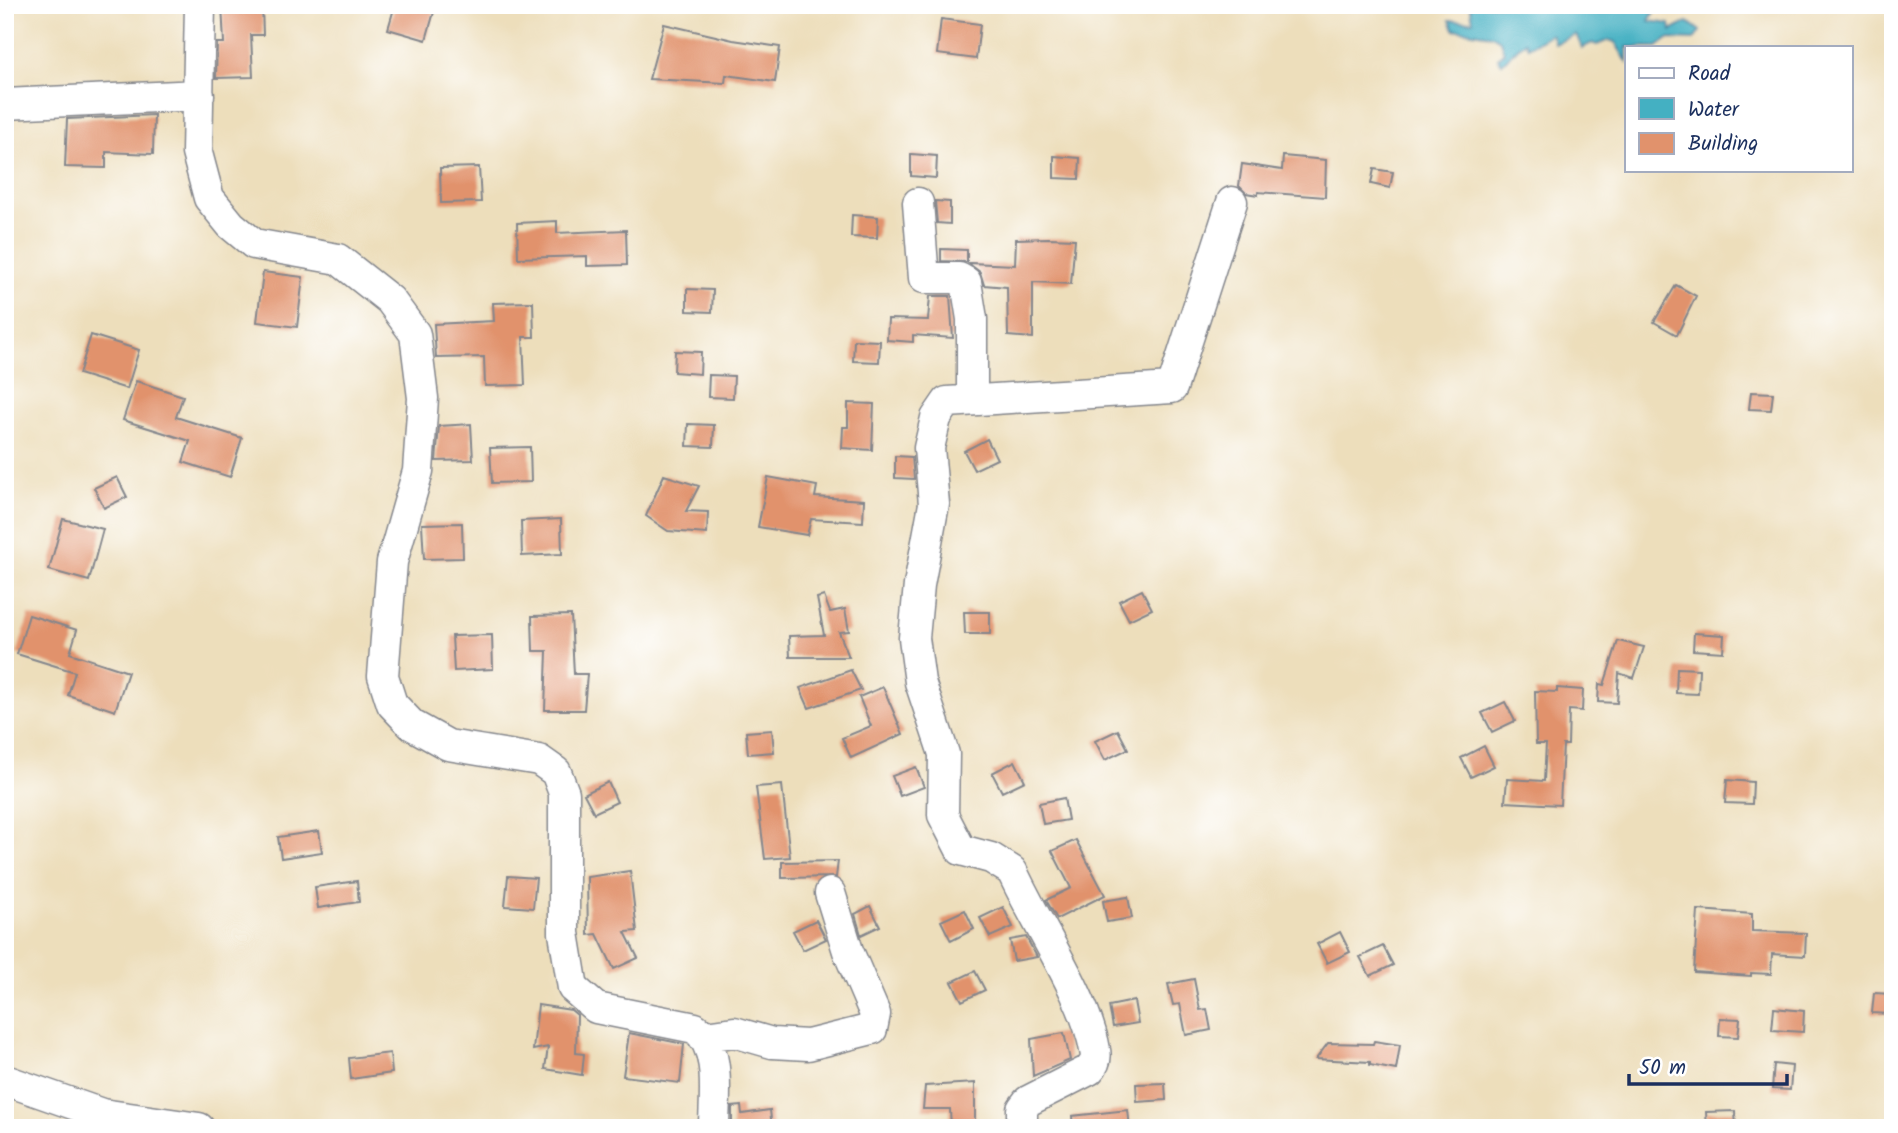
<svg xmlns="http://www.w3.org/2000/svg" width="1898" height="1133" viewBox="0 0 1898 1133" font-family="Kalam,sans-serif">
  <rect width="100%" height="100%" fill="#fff"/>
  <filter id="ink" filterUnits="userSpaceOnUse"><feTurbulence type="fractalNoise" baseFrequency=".0143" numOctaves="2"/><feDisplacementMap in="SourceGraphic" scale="14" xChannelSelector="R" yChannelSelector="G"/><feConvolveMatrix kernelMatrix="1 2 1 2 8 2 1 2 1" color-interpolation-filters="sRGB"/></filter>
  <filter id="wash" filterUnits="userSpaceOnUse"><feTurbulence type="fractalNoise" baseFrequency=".00686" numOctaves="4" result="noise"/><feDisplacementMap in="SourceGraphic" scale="28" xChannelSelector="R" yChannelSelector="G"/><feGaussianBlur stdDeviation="1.57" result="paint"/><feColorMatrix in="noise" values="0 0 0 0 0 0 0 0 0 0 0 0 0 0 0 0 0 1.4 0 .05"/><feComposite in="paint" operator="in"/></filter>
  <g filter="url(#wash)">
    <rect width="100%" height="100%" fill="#eddebb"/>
    <path fill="#44b0c2" stroke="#307090" stroke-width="2" d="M 1470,5 L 1648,5 L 1649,9 L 1655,10 L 1649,21 L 1670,24 L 1671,31 L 1688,22 L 1700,31 L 1694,40 L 1668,39 L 1657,47 L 1627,47 L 1627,62 L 1615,42 L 1609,40 L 1597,45 L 1592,43 L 1582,48 L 1576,34 L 1555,44 L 1551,34 L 1528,47 L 1525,41 L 1502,63 L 1498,58 L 1504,52 L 1500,40 L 1492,35 L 1454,29 L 1450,20 L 1473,21 Z"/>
    <g id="blocks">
      <path fill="#e1926c" d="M 222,5 L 262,5 L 263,35 L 251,35 L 253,77 L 216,78 L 217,43 L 224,43 Z
        M 395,5 L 436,5 L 426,40 L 388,29 Z
        M 941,19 L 980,24 L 976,59 L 937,54 Z
        M 664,24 L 733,40 L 780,47 L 775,82 L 726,75 L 725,83 L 649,79 Z
        M 154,115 L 153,154 L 106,152 L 106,168 L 65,167 L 67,119 Z
        M 911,154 L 937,156 L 936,178 L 911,176 Z
        M 1054,156 L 1080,158 L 1079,179 L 1054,178 Z
        M 1283,156 L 1326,160 L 1325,197 L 1258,192 L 1258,195 L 1246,193 L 1239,186 L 1242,164 L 1282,170 Z
        M 479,167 L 481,202 L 441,203 L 440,168 Z
        M 1374,169 L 1393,172 L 1390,188 L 1371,184 Z
        M 935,201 L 950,202 L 950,224 L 937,223 Z
        M 852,215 L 878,217 L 877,238 L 851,237 Z
        M 557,221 L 557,233 L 626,230 L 627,265 L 587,266 L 587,256 L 518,258 L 517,223 Z
        M 1049,238 L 1075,239 L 1071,284 L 1033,282 L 1033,338 L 1008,336 L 1007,287 L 984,285 L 980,272 L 968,263 L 1015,265 L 1016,239 Z
        M 941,249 L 967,250 L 967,262 L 941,261 Z
        M 263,272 L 303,277 L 297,327 L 257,322 Z
        M 1676,285 L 1696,296 L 1677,335 L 1654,322 Z
        M 687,289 L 713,290 L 712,312 L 687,311 Z
        M 930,296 L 950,296 L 953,338 L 913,335 L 913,342 L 887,340 L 888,319 L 928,320 Z
        M 533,302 L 534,337 L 523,337 L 525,385 L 485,386 L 484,357 L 436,358 L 434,324 L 494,321 L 493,303 Z
        M 91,335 L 139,350 L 127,389 L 79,374 Z
        M 854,340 L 880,341 L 879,362 L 853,361 Z
        M 675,351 L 701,352 L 700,374 L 674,372 Z
        M 709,375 L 734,376 L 733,398 L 708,397 Z
        M 136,381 L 183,396 L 176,417 L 242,438 L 230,477 L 183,462 L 190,441 L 123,420 Z
        M 1751,392 L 1773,393 L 1771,410 L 1749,409 Z
        M 848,403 L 874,404 L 872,450 L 842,448 L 843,427 L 848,427 Z
        M 471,424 L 473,460 L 436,461 L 439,426 Z
        M 688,424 L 714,425 L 713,447 L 687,446 Z
        M 987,439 L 997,459 L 974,470 L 964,451 Z
        M 530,447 L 531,482 L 492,483 L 490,448 Z
        M 895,456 L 912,457 L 914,479 L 895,478 Z
        M 664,475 L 699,486 L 686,511 L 708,512 L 707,534 L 668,531 L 646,516 Z
        M 117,477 L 127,497 L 104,508 L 94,488 Z
        M 768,477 L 817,486 L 815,497 L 864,500 L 863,522 L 811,519 L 807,535 L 758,527 Z
        M 63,519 L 103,529 L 89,581 L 49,570 Z
        M 561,519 L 562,554 L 522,556 L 521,521 Z
        M 462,523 L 463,558 L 424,559 L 422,524 Z
        M 1142,590 L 1152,609 L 1129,620 L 1119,601 Z
        M 824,596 L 830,612 L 845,609 L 849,631 L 839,632 L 849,657 L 790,657 L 789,636 L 824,635 L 817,598 Z
        M 964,612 L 990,612 L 990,634 L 965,634 Z
        M 29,615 L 77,630 L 70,653 L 128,672 L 115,711 L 68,695 L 75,672 L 17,654 Z
        M 571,615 L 574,674 L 587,674 L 584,710 L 545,710 L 547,651 L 533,651 L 532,616 Z
        M 1694,633 L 1724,635 L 1723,652 L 1693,650 Z
        M 492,635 L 493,669 L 454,671 L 452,636 Z
        M 1618,641 L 1644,647 L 1634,678 L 1619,673 L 1617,703 L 1598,702 L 1599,684 L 1604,685 Z
        M 1677,668 L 1699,669 L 1698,694 L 1676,693 Z
        M 851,670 L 861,690 L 809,708 L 800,688 Z
        M 883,687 L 903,734 L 851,758 L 842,738 L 871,726 L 859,697 Z
        M 1557,688 L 1583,690 L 1582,711 L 1569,710 L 1568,745 L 1563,745 L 1560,805 L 1505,802 L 1507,779 L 1544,781 L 1546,744 L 1536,744 L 1535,691 L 1557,692 Z
        M 1505,702 L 1515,721 L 1492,732 L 1482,713 Z
        M 772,730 L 774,752 L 748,754 L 746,732 Z
        M 1118,730 L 1128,749 L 1105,760 L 1095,741 Z
        M 1484,746 L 1494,766 L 1471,777 L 1461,758 Z
        M 1015,761 L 1025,781 L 1002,792 L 992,773 Z
        M 916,767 L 924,787 L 900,796 L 892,776 Z
        M 1727,780 L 1753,782 L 1752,804 L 1725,803 Z
        M 608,782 L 617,802 L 594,813 L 584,794 Z
        M 782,785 L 790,857 L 765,859 L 756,787 Z
        M 1064,798 L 1068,820 L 1043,824 L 1039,803 Z
        M 319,831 L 322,852 L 281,858 L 278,837 Z
        M 1076,840 L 1105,895 L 1057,919 L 1046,900 L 1071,888 L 1052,851 Z
        M 838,861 L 836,877 L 782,878 L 782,862 Z
        M 630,871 L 637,931 L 625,932 L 638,958 L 614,969 L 597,934 L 588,935 L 587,877 Z
        M 508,876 L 536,878 L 533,908 L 505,906 Z
        M 357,881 L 359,902 L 318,908 L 315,887 Z
        M 1128,897 L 1132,918 L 1107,922 L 1103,901 Z
        M 870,906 L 880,926 L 861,935 L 855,914 Z
        M 1003,907 L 1013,927 L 990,937 L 980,918 Z
        M 965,910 L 974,929 L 951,941 L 941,921 Z
        M 1698,910 L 1752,914 L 1752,931 L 1806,933 L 1805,956 L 1772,954 L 1771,974 L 1751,973 L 1751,976 L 1694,972 Z
        M 816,920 L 826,939 L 803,950 L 793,931 Z
        M 1340,932 L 1350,952 L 1327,963 L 1317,944 Z
        M 1026,937 L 1037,957 L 1014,961 L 1010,940 Z
        M 1383,946 L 1393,965 L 1370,976 L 1360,957 Z
        M 975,971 L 985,990 L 962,1001 L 952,982 Z
        M 1194,979 L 1200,1010 L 1207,1009 L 1211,1030 L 1186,1035 L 1180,1004 L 1173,1005 L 1168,984 Z
        M 1874,993 L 1891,994 L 1890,1014 L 1872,1013 Z
        M 1134,1001 L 1138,1023 L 1113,1027 L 1109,1006 Z
        M 538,1005 L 571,1010 L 577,1015 L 576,1053 L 584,1054 L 582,1075 L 545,1069 L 548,1047 L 533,1050 Z
        M 1774,1008 L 1804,1011 L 1803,1032 L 1772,1030 Z
        M 1720,1018 L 1740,1019 L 1738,1037 L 1719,1036 Z
        M 629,1033 L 684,1044 L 680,1083 L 623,1076 Z
        M 1064,1033 L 1070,1060 L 1033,1076 L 1031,1039 Z
        M 1374,1041 L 1400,1045 L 1396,1070 L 1370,1065 L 1370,1062 L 1316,1059 L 1328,1043 L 1373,1044 Z
        M 390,1053 L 392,1073 L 351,1079 L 349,1058 Z
        M 1774,1064 L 1792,1066 L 1790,1090 L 1772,1089 Z
        M 975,1083 L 975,1128 L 951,1128 L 950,1109 L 923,1109 L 925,1086 Z
        M 1165,1083 L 1166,1100 L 1137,1102 L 1136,1084 Z
        M 741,1106 L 742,1114 L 770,1110 L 772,1128 L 732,1128 L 732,1107 Z
        M 1128,1110 L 1130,1128 L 1073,1128 L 1072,1116 Z
        M 1735,1111 L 1736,1128 L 1707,1128 L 1706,1112 Z"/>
    </g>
  </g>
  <g filter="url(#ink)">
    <use href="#blocks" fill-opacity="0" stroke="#84868c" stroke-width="2"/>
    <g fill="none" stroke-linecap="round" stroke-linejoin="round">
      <defs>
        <path id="minor" d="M 200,5 L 197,153 L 209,198 L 231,225 L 254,244 L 338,259 L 390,300 L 415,334 L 423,398 L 418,471 L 392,562 L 383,676 L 392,704 L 412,725 L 448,745 L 539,760 L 556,772 L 564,793 L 564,933 L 573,988 L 596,1008 L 695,1028 C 722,1049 714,1096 714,1128
          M 5,104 L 199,95
          M 918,203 L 924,278 L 959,278 L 966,282 L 972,319 L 972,399
          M 706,1036 L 734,1032 L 772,1043 L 808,1045 L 872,1029 L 875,1014 L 848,951 L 830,893
          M 5,1080 L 102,1114 L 199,1128
          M 1022,1128 L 1022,1109 L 1028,1101 L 1089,1070 C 1095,1064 1097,1059 1095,1050 C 1086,997 1036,924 1012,871 L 991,858 L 961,850 L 943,815 L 944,754 L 920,682 L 914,638 L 919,585 L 934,504 L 929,448 L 936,418 L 947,402 L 1172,388 L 1232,202"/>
      </defs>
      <use href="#minor" stroke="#84868c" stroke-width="33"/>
      <use href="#minor" stroke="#fff" stroke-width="30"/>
    </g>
  </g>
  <rect width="1898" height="1133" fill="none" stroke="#fff" stroke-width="28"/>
  <rect x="1625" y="46" width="228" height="126" fill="#ffffff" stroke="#a4acbf" stroke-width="2"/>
  <rect x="1639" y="68" width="35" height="10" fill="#ffffff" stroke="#a4acbf" stroke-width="2"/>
  <text x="1688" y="80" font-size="21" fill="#1b2f5e">Road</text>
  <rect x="1639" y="98" width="35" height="21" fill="#44b0c2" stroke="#a4acbf" stroke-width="2"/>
  <text x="1688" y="116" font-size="21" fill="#1b2f5e">Water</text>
  <rect x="1639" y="133" width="35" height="21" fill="#e1926c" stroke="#a4acbf" stroke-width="2"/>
  <text x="1688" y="150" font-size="21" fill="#1b2f5e">Building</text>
  <path d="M1629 1074v10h158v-10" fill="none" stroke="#1b2f5e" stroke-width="3.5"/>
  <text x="1639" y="1074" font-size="21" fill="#1b2f5e" stroke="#ffffff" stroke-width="5" paint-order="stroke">50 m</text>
</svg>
